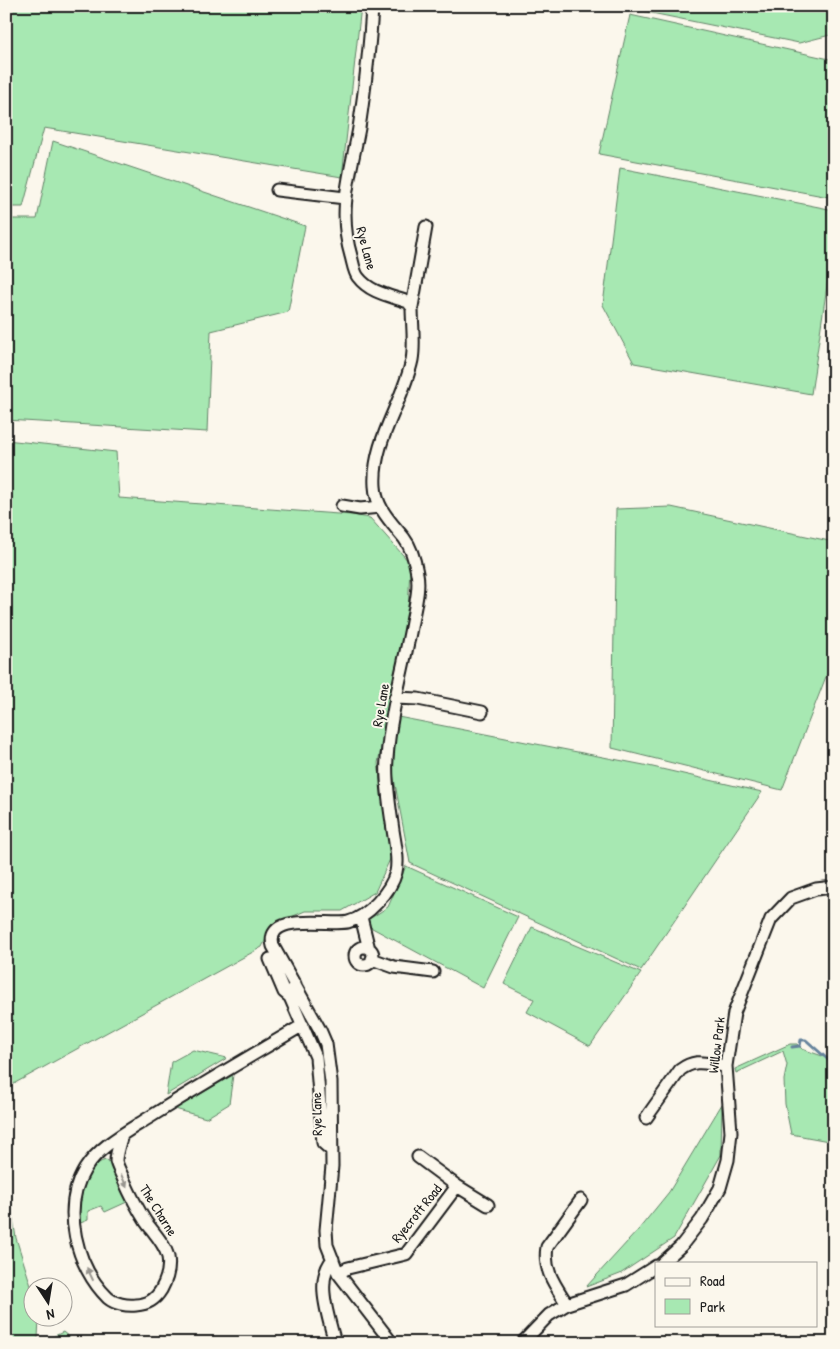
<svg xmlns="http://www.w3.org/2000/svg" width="840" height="1349" viewBox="0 0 840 1349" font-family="'Patrick Hand',sans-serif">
  <rect width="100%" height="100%" fill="#fbf7ec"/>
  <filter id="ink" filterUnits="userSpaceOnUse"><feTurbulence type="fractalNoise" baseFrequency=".02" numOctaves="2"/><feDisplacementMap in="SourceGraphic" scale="10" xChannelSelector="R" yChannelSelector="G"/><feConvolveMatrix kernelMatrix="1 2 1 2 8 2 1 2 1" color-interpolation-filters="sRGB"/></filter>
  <g filter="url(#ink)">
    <path fill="#a7e8b2" stroke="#628267" d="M 10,6 L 361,6 L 342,177 L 44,128 L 23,207 L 6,207 L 6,8 Z
      M 638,6 L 834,6 L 834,34 L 799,43 L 632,9 Z
      M 630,15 L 834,60 L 834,198 L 599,154 Z
      M 53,141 L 305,226 L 288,312 L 211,331 L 207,432 L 6,420 L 6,219 L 37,219 Z
      M 620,168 L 834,210 L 834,238 L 811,394 L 634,363 L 603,305 Z
      M 6,440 L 116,452 L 119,498 L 352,515 L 370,518 L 410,563 L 408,616 L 378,763 L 391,857 L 375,892 L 342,911 L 305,911 L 273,925 L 262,947 L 6,1088 Z
      M 671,507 L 834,542 L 834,656 L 782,790 L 612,748 L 616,509 Z
      M 398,717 L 644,765 L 762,792 L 641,970 L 410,863 L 391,763 Z
      M 406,866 L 518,917 L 483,988 L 363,923 L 388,907 Z
      M 532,927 L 641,973 L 590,1046 L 527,1012 L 534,999 L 504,984 Z
      M 790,1044 L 797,1044 L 802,1049 L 834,1060 L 834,1142 L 791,1134 L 785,1104 L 784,1080 L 787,1065 L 783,1051 L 736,1073 L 735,1069 Z
      M 193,1050 L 227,1058 L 166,1095 L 171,1062 Z
      M 233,1075 L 229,1104 L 206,1118 L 175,1109 Z
      M 722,1104 L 721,1155 L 674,1238 L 620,1274 L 586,1287 L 639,1229 L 669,1192 Z
      M 106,1160 L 110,1162 L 117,1181 L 127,1202 L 105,1212 L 101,1206 L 88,1211 L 88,1220 L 78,1224 C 80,1205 82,1165 106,1160 Z
      M 6,1173 L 16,1238 L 32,1289 L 32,1316 L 39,1317 L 38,1338 L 28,1343 L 6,1343 Z
      M 63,1332 L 76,1343 L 40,1343 Z"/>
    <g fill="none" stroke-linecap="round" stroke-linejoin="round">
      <path stroke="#65839c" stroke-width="3" d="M 792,1047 L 800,1046 L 801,1040 L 806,1040 L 834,1065"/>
      <defs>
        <path id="minor" d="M 372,6 C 370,47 365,88 359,128 C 351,173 337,209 351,256 C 353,263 354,272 358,277 C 370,293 391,296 408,302 L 412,307 C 412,324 415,344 412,360 C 403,403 372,441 375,486 C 376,508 391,522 404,538 C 411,547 415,561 417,573 C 420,588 415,606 412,622 C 404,667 390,712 387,759 C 385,781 390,808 393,830 C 395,844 399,859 396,872 C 391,891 368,917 348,922 C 332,926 264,911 273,946 L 320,1030 L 326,1044 L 331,1082 L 332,1166 L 326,1230 L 327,1245 L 338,1273 L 392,1343
          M 277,190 L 345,198
          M 412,307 L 426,227
          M 342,506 L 360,509 L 380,507
          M 395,698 L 418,699 L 482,712
          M 361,917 L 369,949
          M355 956a9 9 0 1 1 18 0a9 9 0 1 1-18 0Z
          M 270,959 L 284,992 L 290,997
          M 372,959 L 394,967 L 433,972
          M 295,984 L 292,989 L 290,997 L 316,1057 L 323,1143 L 332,1151
          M 646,1118 L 680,1070 C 698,1057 707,1065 726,1066
          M 122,1135 C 120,1142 116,1153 116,1161 C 117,1166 121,1173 123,1178 C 130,1194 137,1208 146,1222 C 154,1233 165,1244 168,1257 C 170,1268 166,1281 161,1290 C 155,1300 148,1304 136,1305 C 127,1306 115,1304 108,1298 C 76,1267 61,1208 85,1169 C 99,1146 128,1131 150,1117 C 200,1085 251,1056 303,1025
          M 418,1157 L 457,1186 L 488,1205
          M 333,1259 C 314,1280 329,1318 335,1343
          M 662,1263 L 681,1246 L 702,1219 L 720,1188 L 728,1160 L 731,1132 L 726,1066 L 734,1013 L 771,919 L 791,898 L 816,889 L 834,887
          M 338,1273 L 348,1268 L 406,1254 L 457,1186
          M 567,1304 C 555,1285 543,1270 547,1247 L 581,1200
          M 522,1343 L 549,1315 L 567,1304 L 626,1285 L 656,1266"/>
      </defs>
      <use href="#minor" stroke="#1c1c1c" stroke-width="15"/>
      <use href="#minor" stroke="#fbf7ec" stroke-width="11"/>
    </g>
    <defs><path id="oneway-solid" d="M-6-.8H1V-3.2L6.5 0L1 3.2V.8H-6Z" transform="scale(1.25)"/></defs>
    <g fill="#97948e">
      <use href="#oneway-solid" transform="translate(124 1181) rotate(66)"/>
      <use href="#oneway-solid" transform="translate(90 1274) rotate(-116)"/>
    </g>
  </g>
  <g text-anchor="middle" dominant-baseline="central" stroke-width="4" stroke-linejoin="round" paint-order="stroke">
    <g font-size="14" fill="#1c1c1c" stroke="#fbf7ec">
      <text transform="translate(367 248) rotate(75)">Rye Lane</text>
      <text transform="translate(380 705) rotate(-80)">Rye Lane</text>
      <text transform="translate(716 1045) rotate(-83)">Willow Park</text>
      <text transform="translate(316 1114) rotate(-91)">Rye Lane</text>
      <text transform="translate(159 1210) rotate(58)">The Charne</text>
      <text transform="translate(416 1213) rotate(-51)">Ryecroft Road</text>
    </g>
  </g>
  <rect width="840" height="1349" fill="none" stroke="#fbf7ec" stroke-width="25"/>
  <rect x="12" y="12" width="815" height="1324" fill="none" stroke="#1c1c1c" stroke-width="2" filter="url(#ink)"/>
  <rect x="655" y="1262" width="162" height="65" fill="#fbf7ec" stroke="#a29f99"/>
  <rect x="665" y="1278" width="25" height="8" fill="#fbf7ec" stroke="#a29f99"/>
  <text x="700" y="1286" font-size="15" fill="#1c1c1c">Road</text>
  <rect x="665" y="1299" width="25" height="15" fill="#a7e8b2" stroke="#a29f99"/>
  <text x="700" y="1312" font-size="15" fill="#1c1c1c">Park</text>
  <g transform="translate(48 1302) rotate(168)"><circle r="24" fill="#fbf7ec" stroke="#a29f99"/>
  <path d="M0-4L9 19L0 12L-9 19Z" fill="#1c1c1c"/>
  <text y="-8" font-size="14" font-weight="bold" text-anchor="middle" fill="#1c1c1c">N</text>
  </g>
</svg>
